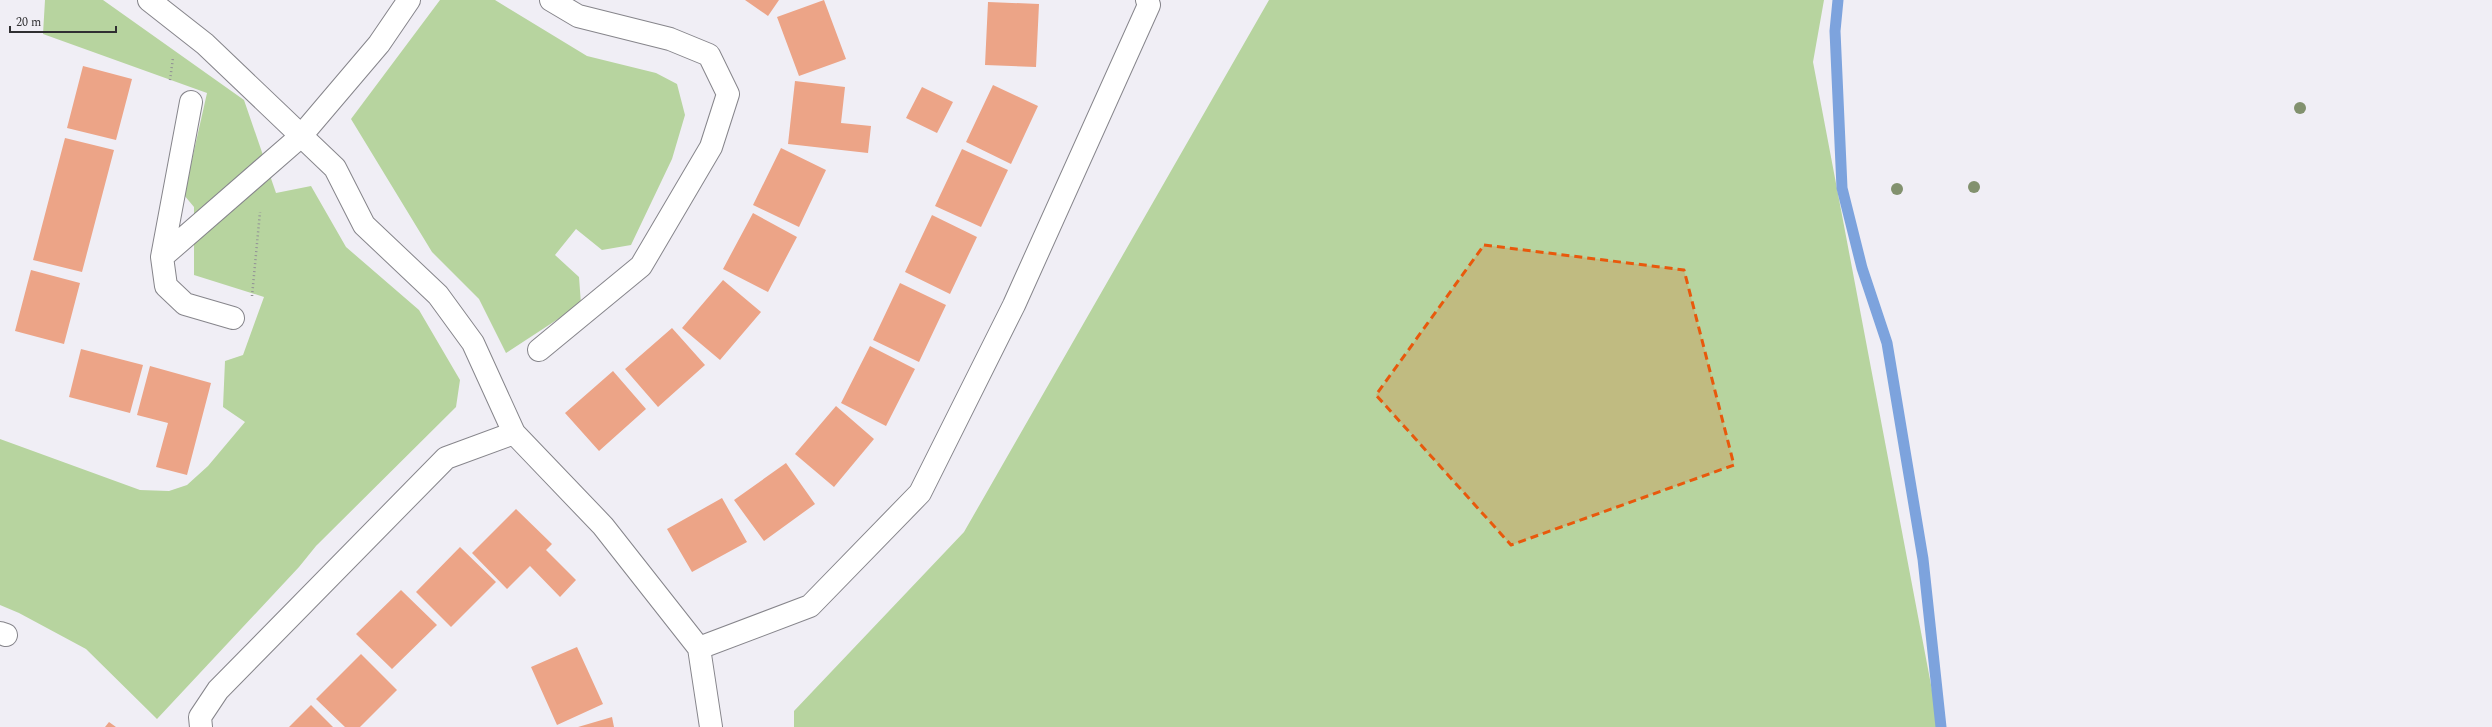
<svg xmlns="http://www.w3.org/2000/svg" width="2492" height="727" viewBox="0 0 2492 727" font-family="Spectral,serif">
  <rect width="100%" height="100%" fill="#f0eef5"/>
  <path fill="#b7d49f" d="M 45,0 L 103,0 L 244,100 L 276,193 L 311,186 L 346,247 L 419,310 L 460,380 L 456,407 L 316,546 L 299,567 L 157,719 L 86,649 L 19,613 L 0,605 L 0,439 L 140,490 L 169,491 L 187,485 L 208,466 L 245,422 L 223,407 L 225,361 L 243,355 L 264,297 L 194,275 L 194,207 L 184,195 L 207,93 L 43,34 Z
    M 440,0 L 495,0 L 587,56 L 656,73 L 677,84 L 685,115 L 672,159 L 631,245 L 602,250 L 576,229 L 555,255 L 579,277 L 581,304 L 506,353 L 479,299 L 432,252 L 351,119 Z
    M 1269,0 L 1824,0 L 1813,62 L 1939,727 L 794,727 L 794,711 L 964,532 Z"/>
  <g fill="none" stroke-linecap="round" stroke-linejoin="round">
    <path stroke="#7da3dd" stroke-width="11" d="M 1838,0 L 1835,31 L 1842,188 L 1862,268 L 1887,343 L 1923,559 L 1941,727"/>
  </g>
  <path fill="#eca487" d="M 745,0 L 779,0 L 768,16 Z
    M 824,0 L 846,59 L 799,76 L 777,17 Z
    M 988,2 L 1039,4 L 1036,67 L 985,65 Z
    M 83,66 L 132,79 L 116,140 L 67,128 Z
    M 795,81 L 845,87 L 841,123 L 871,126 L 868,153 L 788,144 Z
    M 993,85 L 1038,106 L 1011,164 L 966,142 Z
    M 922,87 L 953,102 L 937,133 L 906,118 Z
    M 65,138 L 114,150 L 82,272 L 33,260 Z
    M 781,148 L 826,170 L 799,227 L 753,205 Z
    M 962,149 L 1008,170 L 981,227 L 935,206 Z
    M 753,213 L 797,237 L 768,292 L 723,269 Z
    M 932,215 L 977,237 L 950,294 L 905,272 Z
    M 31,270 L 80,283 L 64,344 L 15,331 Z
    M 723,280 L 761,312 L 720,360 L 682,328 Z
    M 900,283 L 946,305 L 919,362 L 873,340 Z
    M 672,328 L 705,365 L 658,407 L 625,369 Z
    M 870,346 L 915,369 L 886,426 L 841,403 Z
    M 81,349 L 143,365 L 130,413 L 69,397 Z
    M 150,366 L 211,383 L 187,475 L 156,467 L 168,423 L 137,415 Z
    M 613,371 L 646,409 L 599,451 L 565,413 Z
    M 836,406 L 874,439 L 834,487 L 795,454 Z
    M 786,463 L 815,504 L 764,541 L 734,500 Z
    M 722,498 L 747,542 L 692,572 L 667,529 Z
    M 516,509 L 552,544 L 546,550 L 576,580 L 560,597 L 530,566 L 507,589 L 472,553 Z
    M 460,547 L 496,582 L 451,627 L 416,592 Z
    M 401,590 L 437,625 L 392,669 L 356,634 Z
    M 577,647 L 603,704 L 557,725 L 531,667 Z
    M 361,654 L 397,690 L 360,727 L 345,727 L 316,699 Z
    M 311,705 L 333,727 L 289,727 Z
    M 612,717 L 614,727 L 578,727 Z
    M 109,722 L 116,727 L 105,727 Z"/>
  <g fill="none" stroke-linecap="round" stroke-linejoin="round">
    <defs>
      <path id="minor" d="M 149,0 L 205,44 L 335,168 L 364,225 L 438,295 L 473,343 L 514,433
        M 191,102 L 162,257 L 300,137 L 379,44 L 409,0
        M 162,257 L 166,286 L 185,304 L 233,318
        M 539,350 L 641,266 L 711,147 L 728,94 L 709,55 L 670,39 L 578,16 L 551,0
        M 0,633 L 6,635
        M 699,648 L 711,727
        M 201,727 L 200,717 L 218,690 L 446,458 L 514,433 L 603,526 L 699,648 L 810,606 L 920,493 L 1014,305 L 1149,5 L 1147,0"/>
    </defs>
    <use href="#minor" stroke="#86858b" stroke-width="24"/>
    <path stroke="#929196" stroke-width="2.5" stroke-dasharray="1 3" stroke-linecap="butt" d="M 170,80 L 173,58
      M 252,296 L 260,212"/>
    <use href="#minor" stroke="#fff" stroke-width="22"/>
  </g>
  <g fill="#82916e">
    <circle cx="2300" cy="108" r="6"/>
    <circle cx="1974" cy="187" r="6"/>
    <circle cx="1897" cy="189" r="6"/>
  </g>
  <path fill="#e8590c" fill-opacity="0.2" stroke="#e8590c" stroke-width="3" stroke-dasharray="8 5" stroke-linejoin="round" d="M 1484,245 L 1684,270 L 1734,465 L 1511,545 L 1376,395 Z"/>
  <path d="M10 26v6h106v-6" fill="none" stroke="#302f32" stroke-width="2"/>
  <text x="16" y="26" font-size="12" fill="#302f32" stroke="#f0eef5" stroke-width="3" paint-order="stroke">20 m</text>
</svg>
